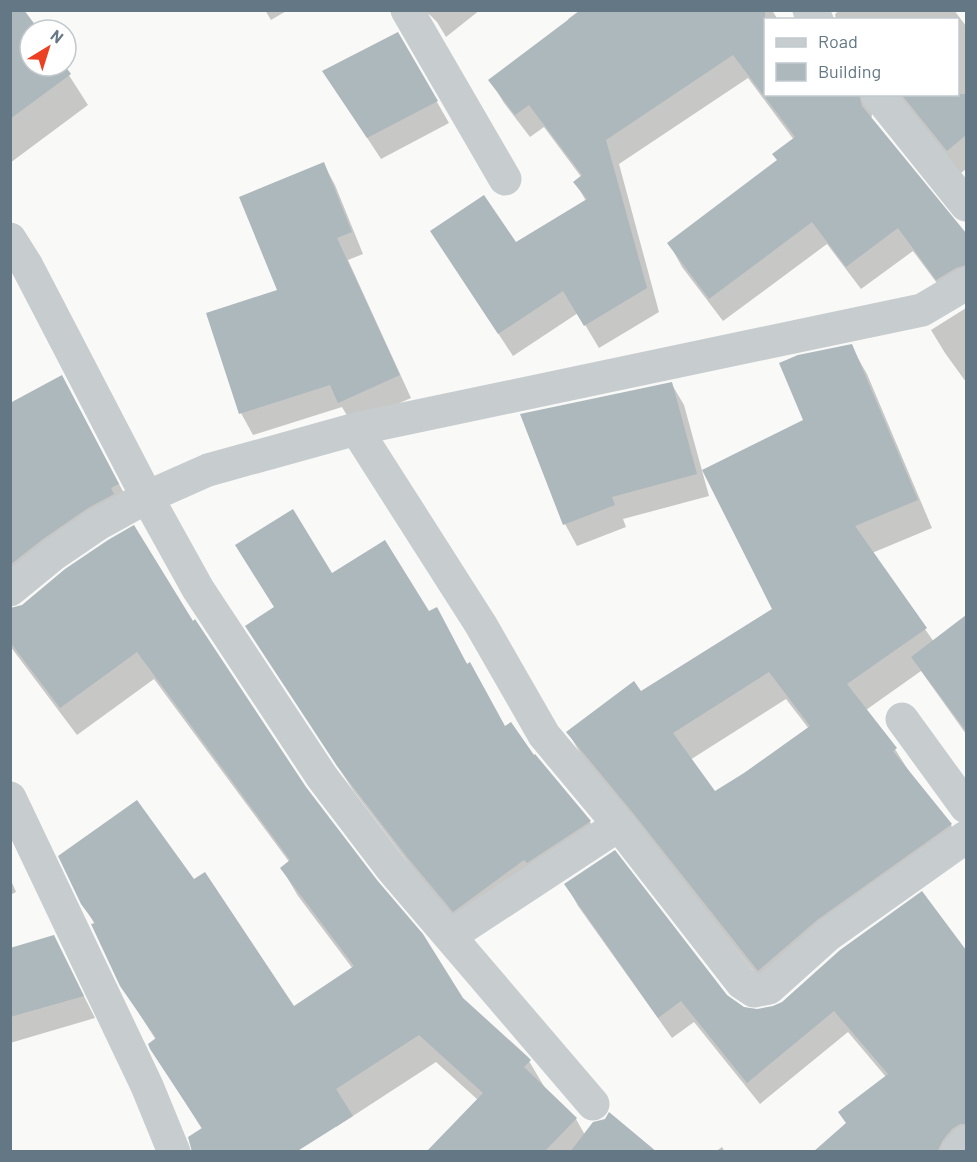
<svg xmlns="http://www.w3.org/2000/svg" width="977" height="1162" viewBox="0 0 977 1162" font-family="Barlow,sans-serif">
  <rect width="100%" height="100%" fill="#f9f9f7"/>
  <path fill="#0003" fill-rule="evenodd" d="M 265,10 L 288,10 L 271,20 Z
    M 420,10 L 480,10 L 446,37 L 437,22 L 430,15 Z
    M 580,10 L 772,10 L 778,20 L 766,20 L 766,94 L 958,94 L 958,20 L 836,20 L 835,14 L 840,10 L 954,10 L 966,26 L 966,169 L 961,173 L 873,111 L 871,119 L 966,236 L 966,293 L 951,302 L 913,251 L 861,289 L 827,244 L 723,321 L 682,267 L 669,243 L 778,161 L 794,140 L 748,78 L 619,164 L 659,312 L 599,348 L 578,313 L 513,356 L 432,232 L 516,244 L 586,201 L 575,182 L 582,178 L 544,127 L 530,137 L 504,103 L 490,80 L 569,21 L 568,19 Z
    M 10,28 L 37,30 L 30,30 L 30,66 L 63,66 L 88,105 L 10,163 Z
    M 398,34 L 449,123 L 381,159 L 324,72 Z
    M 323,163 L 335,185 L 363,254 L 348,260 L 411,398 L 352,424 L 342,407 L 253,435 L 241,413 L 279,291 Z
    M 966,308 L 966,382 L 945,353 L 931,330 Z
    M 851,346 L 867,374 L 932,528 L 872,553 L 934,642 L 966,617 L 966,734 L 921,671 L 866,710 L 895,749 L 910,773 L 951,825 L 966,852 L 833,948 L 775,998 L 651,841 L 584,760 L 568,732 L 641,693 L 774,610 L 805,421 ZM 786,699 L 809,729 L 745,774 L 715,793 L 690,760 Z
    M 62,377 L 134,512 L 14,603 L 10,608 L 10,405 Z
    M 671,383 L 684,405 L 709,496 L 623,519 L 626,527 L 577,546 L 565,524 Z
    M 331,575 L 429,613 L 468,665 L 505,728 L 534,757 L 535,756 L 590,822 L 604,845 L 468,934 L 422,881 L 353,790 L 247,626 Z
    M 10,610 L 193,623 L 305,788 L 462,999 L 529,1061 L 545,1088 L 576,1119 L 585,1135 L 655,1152 L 428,1152 L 478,1100 L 436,1062 L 336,1127 L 256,1050 L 237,1066 L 299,1152 L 197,1152 L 202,1129 L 151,1048 L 156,1040 L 121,985 L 95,925 L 83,903 L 194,881 L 293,1008 L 353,969 L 298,896 L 282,869 L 290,863 L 154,679 L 77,735 L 10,646 Z
    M 10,878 L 16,892 L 10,895 Z
    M 566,884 L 744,1008 L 758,1011 L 782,1004 L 921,893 L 966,952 L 966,1150 L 964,1152 L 815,1152 L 847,1124 L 886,1077 L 848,1032 L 760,1104 L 694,1022 L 672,1038 L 578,906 Z
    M 54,937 L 95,1018 L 10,1043 L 10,950 Z
    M 722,1147 L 725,1152 L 715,1152 Z"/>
  <path fill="#adb8bc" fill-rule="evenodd" d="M 10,10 L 24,10 L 39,30 L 30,30 L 30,66 L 65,66 L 71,74 L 10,119 Z
    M 581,10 L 765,10 L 765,94 L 859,94 L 862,106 L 966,233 L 966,265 L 956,268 L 936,280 L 898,228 L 846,267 L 812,222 L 709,299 L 667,243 L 777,160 L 772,154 L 795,137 L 733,55 L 606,140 L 647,288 L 584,326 L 563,291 L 498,334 L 430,231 L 484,195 L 516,242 L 587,199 L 573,182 L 582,175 L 529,105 L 515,115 L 488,80 Z
    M 398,32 L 438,101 L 367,138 L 322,71 Z
    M 901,94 L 966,94 L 966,135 L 947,151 Z
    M 324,162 L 352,232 L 337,238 L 400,375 L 338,403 L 330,385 L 239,414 L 206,313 L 277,290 L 239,197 Z
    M 852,344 L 918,500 L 855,526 L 927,628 L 847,684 L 897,748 L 893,751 L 952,824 L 817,920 L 758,971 L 633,813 L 566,732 L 634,681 L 641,691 L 772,609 L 702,470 L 803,420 L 779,363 L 798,355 ZM 769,672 L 810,726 L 744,773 L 715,791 L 673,733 Z
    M 62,375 L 119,484 L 111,488 L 114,494 L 88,508 L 43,539 L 10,565 L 10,403 Z
    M 672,382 L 697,474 L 612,497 L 615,505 L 563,525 L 520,414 Z
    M 293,509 L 332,573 L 385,540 L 429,611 L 437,607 L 467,664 L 470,662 L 505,726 L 511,722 L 534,755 L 535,754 L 591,821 L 527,863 L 524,860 L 453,912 L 407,857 L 337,766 L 245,626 L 274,607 L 235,545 Z
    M 134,525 L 193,621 L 195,619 L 306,787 L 377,880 L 423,934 L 463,998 L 528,1057 L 531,1060 L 524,1067 L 577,1118 L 544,1152 L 426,1152 L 483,1093 L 419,1035 L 336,1089 L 353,1116 L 296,1152 L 192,1152 L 188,1137 L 202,1128 L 150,1049 L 148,1044 L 156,1038 L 120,986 L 91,924 L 95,923 L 81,904 L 58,856 L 137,800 L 194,879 L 205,872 L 294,1006 L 354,966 L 280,868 L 290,860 L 137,652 L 60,708 L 10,642 L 10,608 L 22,605 L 65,569 L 108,540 Z
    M 966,615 L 966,731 L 911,657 Z
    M 615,850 L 727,995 L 744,1007 L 757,1009 L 773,1006 L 782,1002 L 840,950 L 922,891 L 966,950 L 966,1124 L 960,1124 L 952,1129 L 943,1140 L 937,1152 L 813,1152 L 846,1123 L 838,1112 L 888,1074 L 834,1011 L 747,1083 L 681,1001 L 658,1018 L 564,884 Z
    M 54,935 L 84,996 L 10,1017 L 10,948 Z
    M 609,1112 L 657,1152 L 570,1152 L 593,1122 L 605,1119 Z"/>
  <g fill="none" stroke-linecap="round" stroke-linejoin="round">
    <path stroke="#c7cccf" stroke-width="33" d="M 407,10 L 505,179
      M 809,10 L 817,20
      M 877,94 L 966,205
      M 10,239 L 27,266 L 147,497 L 198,589 L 322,777 L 392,869 L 593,1104
      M 356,429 L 481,625 L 544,735 L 619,825 L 742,983 L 754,991 L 769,988 L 828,935 L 966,837
      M 10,590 L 54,554 L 98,524 L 147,497 L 208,470 L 356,429 L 922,310 L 966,284
      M 902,719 L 966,807
      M 10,798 L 147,1086 L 174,1152
      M 450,936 L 619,825
      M 957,1152 L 966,1142"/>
  </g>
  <rect width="977" height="1162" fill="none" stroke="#637884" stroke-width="24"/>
  <rect x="764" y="18" width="195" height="78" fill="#ffffff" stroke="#c1c9ce" stroke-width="1.5"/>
  <rect x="776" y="38" width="30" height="9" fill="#c7cccf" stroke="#c1c9ce" stroke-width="1.5"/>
  <text x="818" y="48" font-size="18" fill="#637884">Road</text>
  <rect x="776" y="63" width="30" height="18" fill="#adb8bc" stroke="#c1c9ce" stroke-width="1.5"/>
  <text x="818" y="78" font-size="18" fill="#637884">Building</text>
  <g transform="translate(48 48) rotate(38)"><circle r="28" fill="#ffffff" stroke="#c1c9ce" stroke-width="1.5"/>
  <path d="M0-4.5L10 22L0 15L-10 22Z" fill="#ed4023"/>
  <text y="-9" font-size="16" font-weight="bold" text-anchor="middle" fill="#637884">N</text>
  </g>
</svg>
